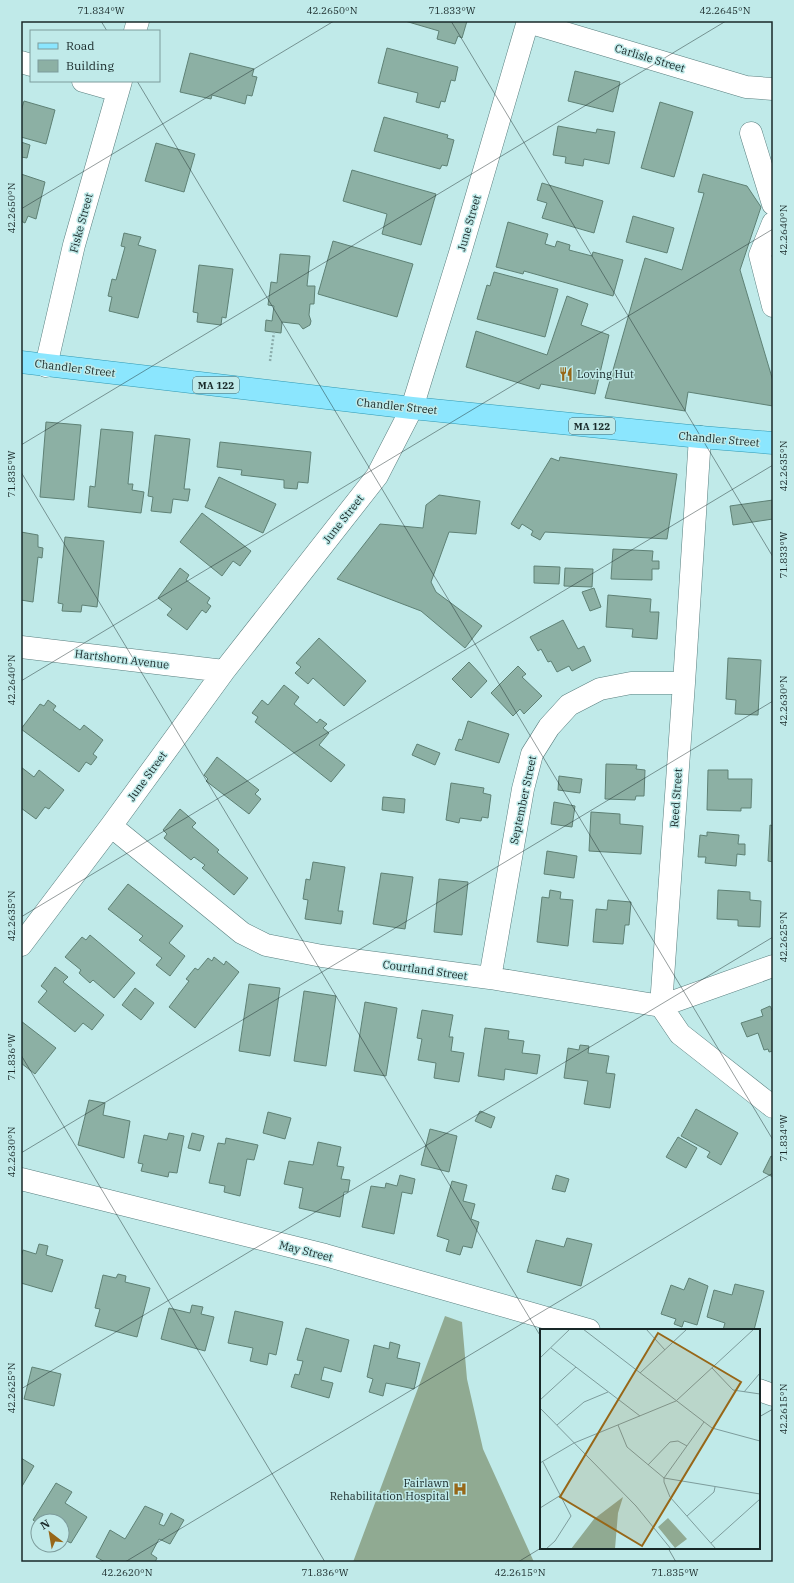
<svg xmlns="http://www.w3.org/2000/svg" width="794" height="1583" viewBox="0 0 794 1583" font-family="'IBM Plex Serif',serif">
  <rect width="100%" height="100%" fill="#c0eae9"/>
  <path fill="#90aa92" d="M 445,1316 L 462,1322 L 467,1379 L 483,1449 L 534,1562 L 353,1562 Z"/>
  <path fill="#8cb0a4" stroke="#5e8175" d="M 405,21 L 467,21 L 462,38 L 458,36 L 455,44 L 437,39 L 439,31 Z
    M 387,48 L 458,67 L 455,81 L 451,80 L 445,102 L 441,101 L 439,108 L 416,102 L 418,93 L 378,83 Z
    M 190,53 L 254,69 L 252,76 L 257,77 L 252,96 L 247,95 L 245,104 L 212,95 L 211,99 L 180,92 Z
    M 575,71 L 620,82 L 613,112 L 568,101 Z
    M 24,101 L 55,110 L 46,144 L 21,137 L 21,111 Z
    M 660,102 L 693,112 L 674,177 L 641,168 Z
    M 384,117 L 448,135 L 447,138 L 454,140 L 447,166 L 442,165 L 440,169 L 374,151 Z
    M 558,126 L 596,133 L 597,129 L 615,132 L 609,164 L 584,159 L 583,166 L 565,163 L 566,157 L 553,155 Z
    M 21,142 L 30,145 L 27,158 L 21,157 Z
    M 156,143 L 195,154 L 184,192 L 145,181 Z
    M 352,170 L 436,194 L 421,245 L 382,234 L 387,214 L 343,201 Z
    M 21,174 L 45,182 L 36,219 L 28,216 L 25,223 L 21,221 Z
    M 703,174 L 747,186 L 761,207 L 740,270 L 773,381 L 773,406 L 688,392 L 685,411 L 605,398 L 645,258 L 682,270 L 704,193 L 698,192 Z
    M 542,183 L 603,201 L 594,233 L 542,218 L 547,203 L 537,200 Z
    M 633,216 L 674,228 L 667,253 L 626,242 Z
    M 508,222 L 548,234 L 545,244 L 555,247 L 557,241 L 570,245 L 569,250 L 592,256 L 593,252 L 623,260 L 613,296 L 524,271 L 523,274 L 496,267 Z
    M 124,233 L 141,237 L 138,245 L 156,250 L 138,318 L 109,311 L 112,297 L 108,296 L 112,279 L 116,280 L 125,247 L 121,246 Z
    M 333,241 L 413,264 L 397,317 L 318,294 Z
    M 280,254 L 310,256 L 307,286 L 315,286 L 314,304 L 310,304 L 309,315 L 311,321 L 310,325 L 303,329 L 299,324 L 282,322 L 281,333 L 265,331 L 266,320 L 272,321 L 274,306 L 268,305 L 271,282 L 277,283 Z
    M 199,265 L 233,269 L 226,318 L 222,317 L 221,325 L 197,322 L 198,313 L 193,312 Z
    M 494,272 L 558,289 L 545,337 L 477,319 L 487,285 L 490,286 Z
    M 567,296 L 588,304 L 581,325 L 609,335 L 595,394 L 541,384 L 539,389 L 466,367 L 476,331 L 547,355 Z
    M 46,422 L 81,425 L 74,500 L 40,497 Z
    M 101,429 L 133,432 L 128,484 L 133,484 L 132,490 L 144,492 L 141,513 L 88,507 L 90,486 L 95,487 Z
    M 155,435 L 190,439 L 184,489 L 190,489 L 188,501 L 173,499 L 171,513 L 151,511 L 153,497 L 148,496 Z
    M 220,442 L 311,452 L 308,483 L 298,482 L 297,489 L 284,488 L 284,480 L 241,475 L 242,470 L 217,467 Z
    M 560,457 L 677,474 L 667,539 L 545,532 L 540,540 L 531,535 L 533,531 L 522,524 L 519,529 L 511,524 L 551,458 L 559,461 Z
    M 219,477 L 276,504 L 263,533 L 205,507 Z
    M 439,495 L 480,501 L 476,534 L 449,532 L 431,582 L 436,592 L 482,626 L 465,648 L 421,611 L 337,579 L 380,524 L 423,528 L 426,505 Z
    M 773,500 L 773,519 L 733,525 L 730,506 Z
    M 202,513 L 251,551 L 240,566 L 233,561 L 222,576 L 180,542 Z
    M 21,532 L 38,535 L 38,547 L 43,548 L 42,558 L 38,557 L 33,602 L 21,600 Z
    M 65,537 L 104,541 L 97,607 L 82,605 L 81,612 L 62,611 L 63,604 L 58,603 Z
    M 613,549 L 653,551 L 652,561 L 659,561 L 659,569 L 652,569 L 652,580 L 611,579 Z
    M 534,566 L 560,567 L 559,584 L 534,583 Z
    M 180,568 L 189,575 L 186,580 L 210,598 L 207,603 L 211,606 L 206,613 L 202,610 L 187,630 L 167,615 L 172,609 L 158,598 Z
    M 565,568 L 593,569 L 592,587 L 564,586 Z
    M 594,588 L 601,607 L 590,611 L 582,592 Z
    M 608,595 L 651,599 L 650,612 L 659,612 L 657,639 L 632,637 L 633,629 L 606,627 Z
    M 563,620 L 578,649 L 584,646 L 591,661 L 572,671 L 569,666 L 557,672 L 551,661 L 548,662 L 541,649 L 538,651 L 530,637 Z
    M 319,638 L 366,681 L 344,706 L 313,678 L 308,684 L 295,673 L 301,667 L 296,663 Z
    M 728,658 L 761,660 L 758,715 L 735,714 L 736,700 L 726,699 Z
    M 469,662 L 487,681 L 471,698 L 452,679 Z
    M 518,666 L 526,674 L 522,677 L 542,696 L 524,714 L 520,709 L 513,716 L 491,693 Z
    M 284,685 L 299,697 L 294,704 L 317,723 L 320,719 L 327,724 L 323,728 L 329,733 L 319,745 L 345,765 L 331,782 L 255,722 L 258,717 L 252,713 L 262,700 L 268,705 Z
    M 48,700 L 56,706 L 53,710 L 80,730 L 84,725 L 103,740 L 93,754 L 97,757 L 91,765 L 86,762 L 79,772 L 21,729 L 40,704 L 44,706 Z
    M 468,721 L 509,734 L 499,763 L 455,750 L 459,739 L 462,740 Z
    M 417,744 L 440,753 L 435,765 L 412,755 Z
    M 217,757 L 259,790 L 255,794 L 261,799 L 249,814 L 206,781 L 208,779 L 204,775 Z
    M 606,764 L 637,765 L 636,769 L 645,770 L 644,796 L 636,796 L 635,800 L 605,799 Z
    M 21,767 L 34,777 L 39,770 L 64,790 L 49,809 L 45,807 L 36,819 L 21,808 Z
    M 708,770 L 728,770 L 728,779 L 752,779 L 751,808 L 741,808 L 741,811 L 707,810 Z
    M 559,776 L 582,779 L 580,793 L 558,790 Z
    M 451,783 L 484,788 L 483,793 L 491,795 L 488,818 L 482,817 L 481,821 L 460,818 L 459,823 L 446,820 Z
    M 383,797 L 405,799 L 404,813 L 382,810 Z
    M 554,802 L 575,806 L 572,827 L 551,824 Z
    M 180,809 L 196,823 L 192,827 L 219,850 L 217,852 L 248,878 L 234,895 L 202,868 L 205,865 L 194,857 L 191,860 L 164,838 L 167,834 L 163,830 Z
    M 591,812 L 620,814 L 620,824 L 643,826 L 641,854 L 589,851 Z
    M 770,825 L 773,826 L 773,862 L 768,861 Z
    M 707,832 L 739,835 L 738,844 L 745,844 L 745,855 L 737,854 L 736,866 L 705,863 L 706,857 L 698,857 L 700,835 L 707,836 Z
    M 547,851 L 577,856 L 574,878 L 544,874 Z
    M 313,862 L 345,867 L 338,911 L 343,911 L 341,924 L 305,919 L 308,900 L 303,899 L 306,879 L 310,880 Z
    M 381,873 L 413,877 L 405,929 L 373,924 Z
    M 439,879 L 468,882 L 462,935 L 434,932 Z
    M 128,884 L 183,926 L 169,943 L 185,956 L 170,976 L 156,965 L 162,958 L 139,940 L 143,936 L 108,909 Z
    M 550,890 L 561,892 L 560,899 L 573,900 L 568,946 L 537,942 L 542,897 L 549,898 Z
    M 718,890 L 750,892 L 750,900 L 761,901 L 760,927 L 738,926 L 738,920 L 717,919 Z
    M 608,900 L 631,902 L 629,925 L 625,925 L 623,944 L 593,942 L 596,909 L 607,910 Z
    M 90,935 L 135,973 L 114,998 L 93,980 L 90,983 L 79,973 L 81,970 L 65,957 L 82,937 L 86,940 Z
    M 214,957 L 224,965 L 226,961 L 239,972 L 195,1028 L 169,1007 L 189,981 L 186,979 L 195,968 L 198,970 L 208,958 L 212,961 Z
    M 55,967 L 68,977 L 63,982 L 104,1015 L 92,1030 L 83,1023 L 75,1032 L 38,1002 L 47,991 L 41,986 Z
    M 249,984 L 280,988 L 270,1056 L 239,1051 Z
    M 135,988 L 154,1003 L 141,1020 L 122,1005 Z
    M 304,991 L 336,996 L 326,1066 L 294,1061 Z
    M 365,1002 L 397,1008 L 386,1076 L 354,1071 Z
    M 770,1006 L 773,1012 L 773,1051 L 769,1052 L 768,1049 L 764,1050 L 758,1033 L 747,1037 L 741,1023 L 763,1016 L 761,1010 Z
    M 422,1010 L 453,1015 L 449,1037 L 453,1037 L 451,1051 L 464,1053 L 459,1082 L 434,1078 L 436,1063 L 418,1060 L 422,1039 L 417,1038 Z
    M 21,1021 L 56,1048 L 35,1074 L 21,1063 Z
    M 485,1028 L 509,1031 L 508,1039 L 524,1041 L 522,1053 L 540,1055 L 537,1074 L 505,1069 L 504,1080 L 478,1076 Z
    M 580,1045 L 589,1046 L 588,1053 L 609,1056 L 606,1073 L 615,1074 L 610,1108 L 584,1104 L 588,1081 L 564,1078 L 568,1048 L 579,1050 Z
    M 89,1100 L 105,1103 L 103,1115 L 130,1121 L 124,1158 L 78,1145 Z
    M 696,1109 L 738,1133 L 721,1165 L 707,1157 L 710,1152 L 681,1136 Z
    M 480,1111 L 495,1117 L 491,1128 L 475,1121 Z
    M 268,1112 L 291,1118 L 285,1139 L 263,1133 Z
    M 430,1129 L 457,1136 L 449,1172 L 421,1165 Z
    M 169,1133 L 184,1136 L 177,1173 L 169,1172 L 168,1177 L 141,1171 L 143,1164 L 138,1163 L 144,1135 L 167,1140 Z
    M 192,1133 L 204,1136 L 200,1151 L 188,1148 Z
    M 678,1137 L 697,1148 L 686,1168 L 666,1157 Z
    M 226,1138 L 258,1145 L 254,1160 L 247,1159 L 240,1196 L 224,1192 L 225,1186 L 209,1183 L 218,1143 L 225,1144 Z
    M 318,1142 L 341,1147 L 337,1166 L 344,1167 L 341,1179 L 350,1180 L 348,1192 L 344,1192 L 340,1217 L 299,1208 L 303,1188 L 284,1184 L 289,1161 L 313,1165 Z
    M 771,1156 L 773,1157 L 773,1177 L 763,1172 Z
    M 400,1175 L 415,1179 L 412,1194 L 402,1192 L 394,1234 L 362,1227 L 371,1186 L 385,1188 L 386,1183 L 397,1186 Z
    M 556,1175 L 569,1179 L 565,1192 L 552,1189 Z
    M 452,1181 L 467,1185 L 463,1201 L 475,1204 L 471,1219 L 479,1222 L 472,1248 L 463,1246 L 460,1255 L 446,1251 L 449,1240 L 437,1236 Z
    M 567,1238 L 592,1244 L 581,1286 L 527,1272 L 536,1240 L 564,1247 Z
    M 39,1244 L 48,1246 L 46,1255 L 63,1260 L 52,1292 L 21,1283 L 21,1257 L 23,1250 L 36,1254 Z
    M 118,1274 L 126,1276 L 125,1282 L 150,1288 L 137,1337 L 95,1326 L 100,1309 L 95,1308 L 103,1275 L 116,1278 Z
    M 689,1278 L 708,1286 L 697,1325 L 684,1321 L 682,1327 L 674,1324 L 676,1319 L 661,1314 L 671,1285 L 684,1290 Z
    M 735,1284 L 764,1291 L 754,1330 L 723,1330 L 725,1323 L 707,1317 L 714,1290 L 732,1295 Z
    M 192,1305 L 203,1307 L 201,1314 L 214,1317 L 205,1351 L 161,1339 L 169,1308 L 190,1313 Z
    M 235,1311 L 283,1322 L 276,1355 L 269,1353 L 267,1365 L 250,1361 L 253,1348 L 228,1343 Z
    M 306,1328 L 349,1340 L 341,1372 L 324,1367 L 321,1380 L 333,1383 L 329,1398 L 291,1387 L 295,1374 L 299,1375 L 303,1361 L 297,1360 Z
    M 390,1342 L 400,1345 L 397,1358 L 420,1363 L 414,1389 L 386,1383 L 383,1396 L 369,1392 L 373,1379 L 367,1377 L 374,1345 L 389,1349 Z
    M 32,1367 L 61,1374 L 54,1406 L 24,1399 Z
    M 21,1458 L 34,1466 L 21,1488 Z
    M 56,1483 L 72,1492 L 65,1503 L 87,1517 L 71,1543 L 62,1539 L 62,1521 L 38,1521 L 38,1524 L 33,1520 Z
    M 145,1506 L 163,1514 L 159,1524 L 164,1526 L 171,1513 L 184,1520 L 170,1544 L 159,1539 L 151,1554 L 157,1558 L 155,1562 L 105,1562 L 96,1557 L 110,1530 L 125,1539 Z"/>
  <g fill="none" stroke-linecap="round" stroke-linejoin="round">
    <defs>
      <path id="minor" d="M 528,22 L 746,87 L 773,89
        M 135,31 L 138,21
        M 21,62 L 31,65
        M 83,81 L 118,91
        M 751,133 L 773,204
        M 773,223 L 760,255 L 773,306
        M 46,366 L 74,245 L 121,81
        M 700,437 L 684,683 L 661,1006 L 680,1034 L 773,1107
        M 21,647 L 224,671
        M 111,826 L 242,933 L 266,945 L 322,956 L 490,978 L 661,1006 L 773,966
        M 21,945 L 111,826 L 224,671 L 377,476 L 412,408 L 460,253 L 528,21
        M 490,978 L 523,789 L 532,754 L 549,727 L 569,705 L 600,689 L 631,683 L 684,683
        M 21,1179 L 325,1255 L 589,1330
        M 759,1390 L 773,1395"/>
      <path id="major" d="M 21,362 L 412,408 L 700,437 L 773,443"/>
    </defs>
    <use href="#minor" stroke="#597f7f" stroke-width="23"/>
    <use href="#major" stroke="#3098b2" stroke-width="23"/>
    <path stroke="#8badac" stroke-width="2.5" stroke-dasharray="2 2" stroke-linecap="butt" d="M 270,361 L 274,332"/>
    <use href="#minor" stroke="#fff" stroke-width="22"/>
    <use href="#major" stroke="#8be6fe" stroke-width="22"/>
  </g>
  <path fill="none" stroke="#182828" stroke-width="1" stroke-opacity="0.45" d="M 101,21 L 107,31M 451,21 L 773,557M 137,81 L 773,1140M 21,209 L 334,21M 21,445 L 726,21M 21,472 L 541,1337M 21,681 L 773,229M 21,917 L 773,465M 21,1055 L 325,1562M 21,1153 L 773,701M 21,1389 L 773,937M 759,1417 L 773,1409M 668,1548 L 676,1562M 125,1562 L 773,1173M 518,1562 L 541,1548"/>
  <defs>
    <symbol id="restaurant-bare" viewBox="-9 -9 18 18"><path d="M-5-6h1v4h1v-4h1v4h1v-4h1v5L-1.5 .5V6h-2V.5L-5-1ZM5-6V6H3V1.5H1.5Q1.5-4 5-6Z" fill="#976718" stroke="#c0eae9" stroke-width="2.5" paint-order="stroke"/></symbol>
    <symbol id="hospital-bare" viewBox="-9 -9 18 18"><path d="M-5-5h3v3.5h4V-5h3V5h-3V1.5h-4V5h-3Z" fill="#976718" stroke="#c0eae9" stroke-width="2.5" paint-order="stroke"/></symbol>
  </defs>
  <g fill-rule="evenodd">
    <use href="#restaurant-bare" x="556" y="364" width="20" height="20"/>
    <use href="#hospital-bare" x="450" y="1479" width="20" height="20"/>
  </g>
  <g text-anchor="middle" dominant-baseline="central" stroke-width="3" stroke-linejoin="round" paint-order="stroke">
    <g fill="#c0eae9" stroke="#4a6262" stroke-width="1">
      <rect x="193" y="377" width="46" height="16" rx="3"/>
      <rect x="569" y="418" width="46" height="16" rx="3"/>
    </g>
    <g font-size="10" font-weight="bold" fill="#182828">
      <text x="216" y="385">MA 122</text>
      <text x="592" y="426">MA 122</text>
    </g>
    <g font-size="11" fill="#182828" stroke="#c0eae9">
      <text transform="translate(650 58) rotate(17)">Carlisle Street</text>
      <text transform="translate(81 223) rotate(-75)">Fiske Street</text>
      <text transform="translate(469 223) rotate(-74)">June Street</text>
      <text transform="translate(75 368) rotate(7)">Chandler Street</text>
      <text transform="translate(397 406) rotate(6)">Chandler Street</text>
      <text transform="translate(719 439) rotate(5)">Chandler Street</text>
      <text transform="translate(343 519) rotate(-52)">June Street</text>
      <text transform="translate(122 659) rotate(7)">Hartshorn Avenue</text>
      <text transform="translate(147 776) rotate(-54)">June Street</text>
      <text transform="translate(676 798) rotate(-86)">Reed Street</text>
      <text transform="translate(523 800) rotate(-78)">September Street</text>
      <text transform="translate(425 970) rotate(8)">Courtland Street</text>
      <text transform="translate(306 1251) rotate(14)">May Street</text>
    </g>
    <g font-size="11" fill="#182828" stroke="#c0eae9" text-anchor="start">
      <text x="577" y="374">Loving Hut</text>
      <text x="449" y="1483" text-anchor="end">Fairlawn<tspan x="449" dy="13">Rehabilitation Hospital</tspan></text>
    </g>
  </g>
  <g transform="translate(540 1329)">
    <rect width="220" height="220" fill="#c0eae9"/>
    <path d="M 83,168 L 78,184 L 75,220 L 31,220 L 54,190 ZM 128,189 L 147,210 L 135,219 L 118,198 Z" fill="#90aa92"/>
    <path fill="none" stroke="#7d9c9c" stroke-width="1" d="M 43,0 L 172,99 L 220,112M 106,0 L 125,21M 11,19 L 100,87M 0,29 L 30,0M 172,39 L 193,61 L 220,65M 100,44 L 147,0M 204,63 L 220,44M 0,71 L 36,38M 0,79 L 96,177 L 131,220M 164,93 L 124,149 L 124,153 L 130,168 L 176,220M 17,96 L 44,73 L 68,63M 78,96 L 87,118 L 124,149 L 220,165M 3,133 L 31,187 L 15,212 L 6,220M 0,134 L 34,114 L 136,72 L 214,0M 108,136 L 130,113 L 138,112 L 147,117M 0,179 L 21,166M 147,187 L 174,163 L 175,158M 171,214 L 220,170"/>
    <path fill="#976718" fill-opacity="0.15" stroke="#976718" stroke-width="2" d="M 118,4 L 201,53 L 102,217 L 20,168 Z"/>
    <rect width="220" height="220" fill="none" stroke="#182828" stroke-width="2"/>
  </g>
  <rect width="794" height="1583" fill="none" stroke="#c0eae9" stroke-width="44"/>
  <rect x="30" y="30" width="130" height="52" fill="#c0eae9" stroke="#7d9c9c"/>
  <rect x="38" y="43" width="20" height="6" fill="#8be6fe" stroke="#7d9c9c"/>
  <text x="66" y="50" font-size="12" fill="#182828">Road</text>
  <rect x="38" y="60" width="20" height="12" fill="#8cb0a4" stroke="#7d9c9c"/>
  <text x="66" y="70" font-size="12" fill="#182828">Building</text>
  <g transform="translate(50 1533) rotate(329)"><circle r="19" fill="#c0eae9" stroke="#7d9c9c"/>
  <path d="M0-3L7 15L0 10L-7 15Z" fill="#976718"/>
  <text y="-6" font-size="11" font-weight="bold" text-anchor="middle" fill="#182828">N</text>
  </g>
  <rect x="22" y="22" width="750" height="1539" fill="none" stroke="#182828" stroke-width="1.5"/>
  <g font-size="10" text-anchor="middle" fill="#182828">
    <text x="101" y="14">71.834°W</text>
    <text x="332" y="14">42.2650°N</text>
    <text x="452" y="14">71.833°W</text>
    <text x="725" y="14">42.2645°N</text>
    <text transform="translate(11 208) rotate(-90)" y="4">42.2650°N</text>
    <text transform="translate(783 230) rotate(-90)" y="4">42.2640°N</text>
    <text transform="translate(783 466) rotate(-90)" y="4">42.2635°N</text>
    <text transform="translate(11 474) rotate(-90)" y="4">71.835°W</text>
    <text transform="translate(783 555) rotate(-90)" y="4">71.833°W</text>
    <text transform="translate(11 680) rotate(-90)" y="4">42.2640°N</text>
    <text transform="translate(783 701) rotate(-90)" y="4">42.2630°N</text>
    <text transform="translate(11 916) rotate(-90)" y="4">42.2635°N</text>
    <text transform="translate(783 937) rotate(-90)" y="4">42.2625°N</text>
    <text transform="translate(11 1057) rotate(-90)" y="4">71.836°W</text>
    <text transform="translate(783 1138) rotate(-90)" y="4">71.834°W</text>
    <text transform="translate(11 1152) rotate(-90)" y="4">42.2630°N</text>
    <text transform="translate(11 1388) rotate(-90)" y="4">42.2625°N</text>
    <text transform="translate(783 1409) rotate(-90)" y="4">42.2615°N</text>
    <text x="127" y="1576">42.2620°N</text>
    <text x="325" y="1576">71.836°W</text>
    <text x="520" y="1576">42.2615°N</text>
    <text x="675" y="1576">71.835°W</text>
  </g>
</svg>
